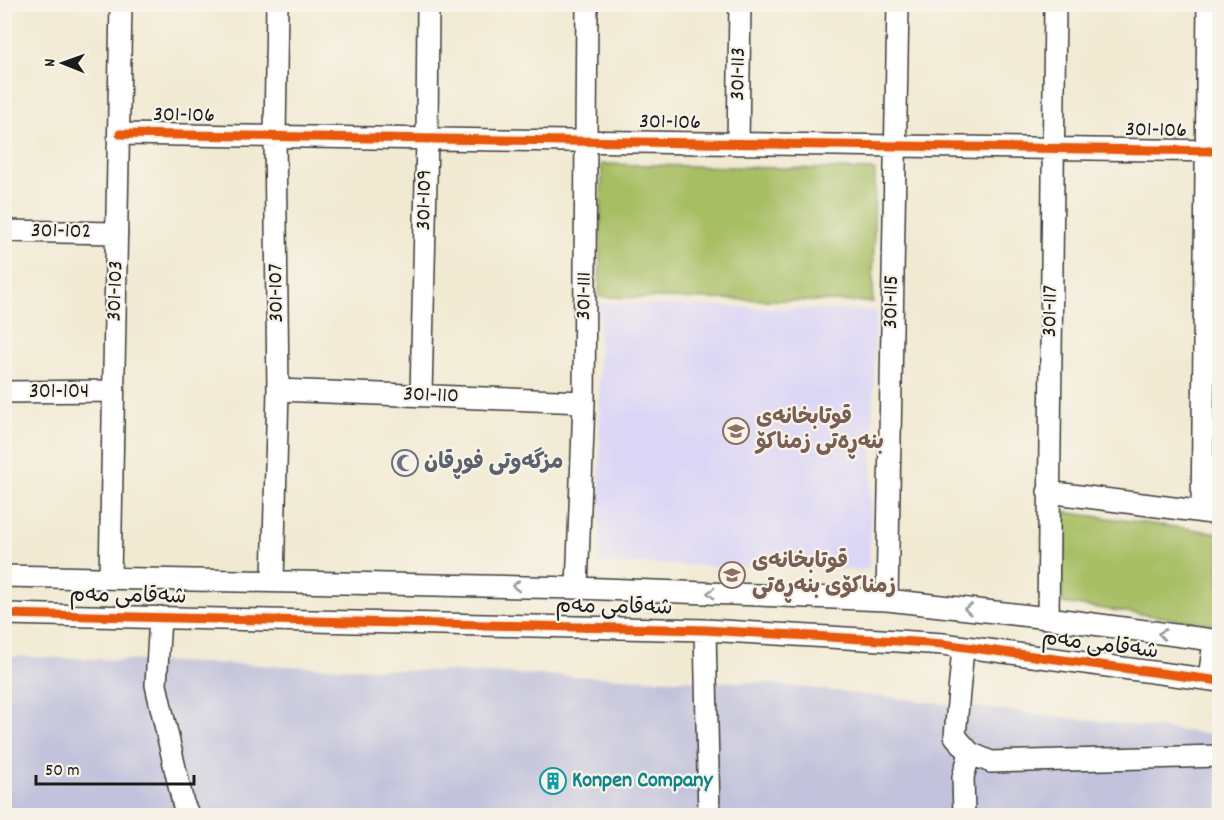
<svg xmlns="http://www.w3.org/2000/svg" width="1224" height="820" viewBox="0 0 1224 820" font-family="Dekko,'Playpen Sans Arabic',sans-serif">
  <rect width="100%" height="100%" fill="#f7f3e8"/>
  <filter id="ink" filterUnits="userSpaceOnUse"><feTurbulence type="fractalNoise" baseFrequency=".0167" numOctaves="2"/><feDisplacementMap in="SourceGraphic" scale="12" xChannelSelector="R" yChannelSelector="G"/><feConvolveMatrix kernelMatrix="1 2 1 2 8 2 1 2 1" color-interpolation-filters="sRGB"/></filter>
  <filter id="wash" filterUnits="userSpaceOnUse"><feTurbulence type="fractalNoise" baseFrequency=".008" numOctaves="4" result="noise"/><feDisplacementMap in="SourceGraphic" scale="24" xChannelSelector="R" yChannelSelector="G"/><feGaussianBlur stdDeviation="1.35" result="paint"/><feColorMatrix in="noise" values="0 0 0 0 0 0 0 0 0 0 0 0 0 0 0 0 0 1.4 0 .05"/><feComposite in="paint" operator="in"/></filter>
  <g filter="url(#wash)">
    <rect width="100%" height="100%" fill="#f1ead3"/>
    <path fill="#dcd6f6" d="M 599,303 L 876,311 L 869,570 L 600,563 Z"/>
    <path fill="#c2c2dc" d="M 5,656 L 762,683 L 1219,735 L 1219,815 L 5,816 Z"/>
    <path fill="#a7be64" stroke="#626d40" stroke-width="1.5" d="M 602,164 L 875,170 L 873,302 L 599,297 Z
      M 1063,512 L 1219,533 L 1219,625 L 1062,603 Z"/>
  </g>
  <g filter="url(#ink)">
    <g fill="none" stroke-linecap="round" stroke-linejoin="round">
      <defs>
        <path id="minor" d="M 120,134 L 1220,151
          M 738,144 L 740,4
          M 4,231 L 117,233
          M 278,390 L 584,402
          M 4,392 L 113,391
          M 421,395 L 427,139 L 428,4
          M 1048,492 L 1220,514
          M 1202,512 L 1208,4
          M 4,576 L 577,588 L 887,600 L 1048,618 L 1220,641
          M 110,578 C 113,387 119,196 121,4
          M 273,581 L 278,390 L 275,137 L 277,4
          M 577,588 L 584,402 L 587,4
          M 887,600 L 898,4
          M 4,614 L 705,630 L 898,641 L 943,644 L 1220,681
          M 160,617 L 156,685 L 183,803 L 189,816
          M 1048,618 L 1055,4
          M 705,630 L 709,816
          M 963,648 L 955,736 L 970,753 L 991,762 L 1220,756
          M 1209,679 L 1214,641
          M 964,816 L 963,777 L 970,753"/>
      </defs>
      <use href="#minor" stroke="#3c3b37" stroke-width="24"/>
      <use href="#minor" stroke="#fff" stroke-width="21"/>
      <defs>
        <path id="cycleway" d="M 120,134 L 1220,151
          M 4,614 L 705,630 L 898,641 L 943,644 L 1220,681"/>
      </defs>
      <use href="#cycleway" stroke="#f7f3e8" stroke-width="13"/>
      <use href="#cycleway" stroke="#e8590c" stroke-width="9"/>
    </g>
    <defs><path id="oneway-chevron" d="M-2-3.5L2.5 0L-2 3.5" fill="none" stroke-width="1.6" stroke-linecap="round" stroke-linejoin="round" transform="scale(1.5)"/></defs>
    <g stroke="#999">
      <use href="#oneway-chevron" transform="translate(516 586) rotate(-179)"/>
      <use href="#oneway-chevron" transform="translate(711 593) rotate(-178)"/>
      <use href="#oneway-chevron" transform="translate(968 609) rotate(-173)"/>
      <use href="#oneway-chevron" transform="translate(1162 634) rotate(-172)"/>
    </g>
  </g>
  <defs>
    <symbol id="school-ring" viewBox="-11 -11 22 22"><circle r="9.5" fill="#f7f3e8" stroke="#8d6e63" stroke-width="1.5"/><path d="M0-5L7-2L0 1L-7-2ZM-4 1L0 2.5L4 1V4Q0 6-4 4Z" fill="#8d6e63"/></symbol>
    <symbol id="mosque-ring" viewBox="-11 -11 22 22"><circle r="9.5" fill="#f7f3e8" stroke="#6b7280" stroke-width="1.5"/><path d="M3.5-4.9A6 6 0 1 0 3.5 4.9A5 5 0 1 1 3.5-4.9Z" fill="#6b7280"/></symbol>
    <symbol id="building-ring" viewBox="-11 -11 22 22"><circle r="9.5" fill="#f7f3e8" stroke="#0f9aa8" stroke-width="1.5"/><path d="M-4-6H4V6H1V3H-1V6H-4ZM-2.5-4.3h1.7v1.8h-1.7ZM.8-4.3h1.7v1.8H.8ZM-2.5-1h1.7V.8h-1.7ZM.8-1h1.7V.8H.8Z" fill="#0f9aa8"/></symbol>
  </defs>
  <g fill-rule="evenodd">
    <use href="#school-ring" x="721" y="416" width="30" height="30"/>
    <use href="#mosque-ring" x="390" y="448" width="30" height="30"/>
    <use href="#school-ring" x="717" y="560" width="30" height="30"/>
    <use href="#building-ring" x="538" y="766" width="30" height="30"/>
  </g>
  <g text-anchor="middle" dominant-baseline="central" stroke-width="4.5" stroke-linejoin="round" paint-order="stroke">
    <g font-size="22" fill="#1c1c1c" stroke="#f7f3e8">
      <text transform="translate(739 74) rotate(-89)">301-113</text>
      <text transform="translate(184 116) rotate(1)">301-106</text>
      <text transform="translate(670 123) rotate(1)">301-106</text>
      <text transform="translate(1156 131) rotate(1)">301-106</text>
      <text transform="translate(425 200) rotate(-89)">301-109</text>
      <text transform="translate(61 232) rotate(1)">301-102</text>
      <text transform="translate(116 291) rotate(-88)">301-103</text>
      <text transform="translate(277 293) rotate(-91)">301-107</text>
      <text transform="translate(585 296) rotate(-89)">301-111</text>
      <text transform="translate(892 302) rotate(-89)">301-115</text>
      <text transform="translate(1051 311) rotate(-89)">301-117</text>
      <text x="59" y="392">301-104</text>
      <text transform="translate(431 396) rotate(2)">301-110</text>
      <text transform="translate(128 597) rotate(1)">شەقامی مەم</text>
      <text transform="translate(614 608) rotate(1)">شەقامی مەم</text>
      <text transform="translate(1100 646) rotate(7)">شەقامی مەم</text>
    </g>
    <g font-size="22" font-weight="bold" fill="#785e54" stroke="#f7f3e8" text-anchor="start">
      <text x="756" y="418">قوتابخانەی<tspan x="756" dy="25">بنەڕەتی زمناکۆ</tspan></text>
      <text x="752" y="562">قوتابخانەی<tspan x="752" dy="25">زمناكۆی بنەڕەتی</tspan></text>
    </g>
    <g font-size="22" font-weight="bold" fill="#5b616d" stroke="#f7f3e8" text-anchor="start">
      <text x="424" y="463">مزگەوتی فوڕقان</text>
    </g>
    <g font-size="22" font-weight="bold" fill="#0d838f" stroke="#f7f3e8" text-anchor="start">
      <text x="572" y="781">Konpen Company</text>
    </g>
  </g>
  <rect width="1224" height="820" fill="none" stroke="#f7f3e8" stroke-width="24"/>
  <g transform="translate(63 63) rotate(271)" stroke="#f7f3e8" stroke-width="4.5" paint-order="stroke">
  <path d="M0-4.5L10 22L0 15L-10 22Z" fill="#1c1c1c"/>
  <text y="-9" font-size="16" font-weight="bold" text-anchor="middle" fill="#1c1c1c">N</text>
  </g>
  <path d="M36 775v9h158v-9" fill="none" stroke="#1c1c1c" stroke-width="3"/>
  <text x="45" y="775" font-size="18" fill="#1c1c1c" stroke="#f7f3e8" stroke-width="4.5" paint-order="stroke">50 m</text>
</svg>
